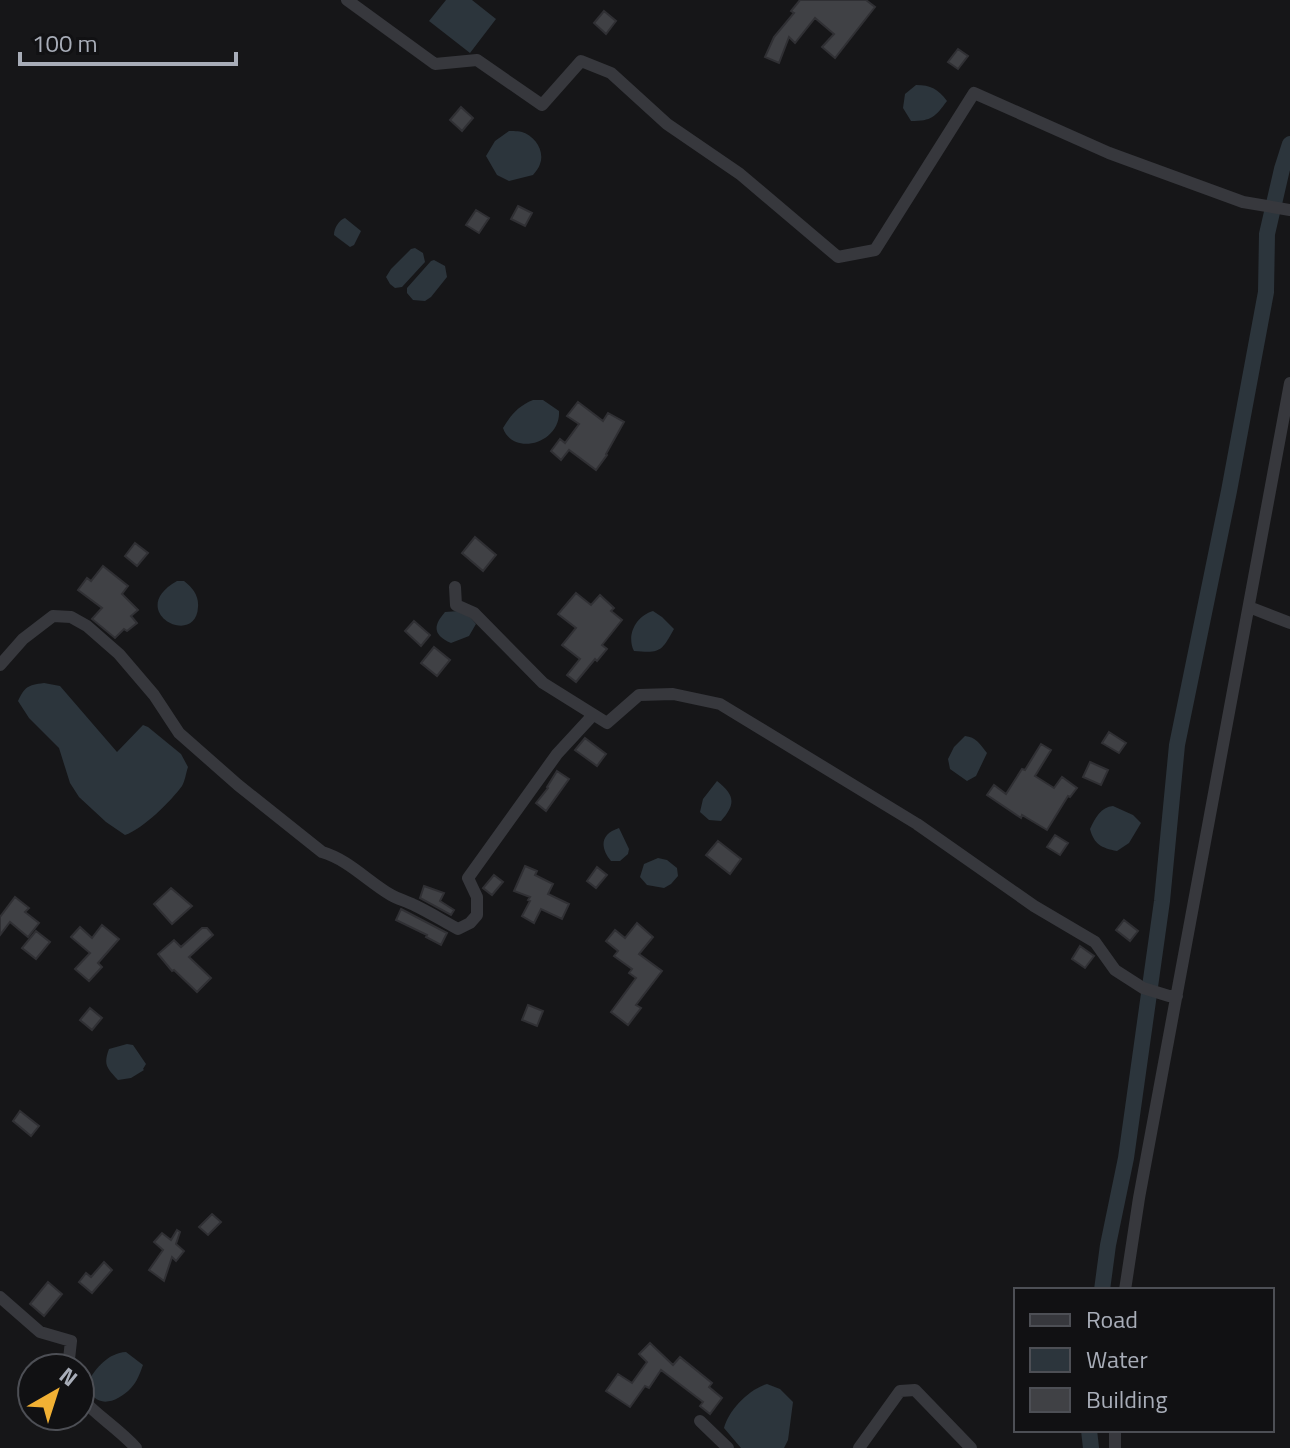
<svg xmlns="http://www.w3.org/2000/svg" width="1290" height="1448" viewBox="0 0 1290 1448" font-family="'Titillium Web',sans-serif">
  <rect width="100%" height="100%" fill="#161618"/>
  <path fill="#2c353c" d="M 446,0 L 472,0 L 496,19 L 470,53 L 429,21 Z
    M 916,85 C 931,85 938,89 947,101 C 935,117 932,121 911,121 L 903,108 L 905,94 Z
    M 509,131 C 512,131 520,131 522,132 C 535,136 545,151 540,164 C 539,168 536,171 533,175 L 509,181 L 497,175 L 486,156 L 495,141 Z
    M 345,218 L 361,231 L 354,245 L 350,247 L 334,235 C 334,228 339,220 345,218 Z
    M 415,248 L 423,253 L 425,262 L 402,287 L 395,288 L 390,284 L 386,277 L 391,269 L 411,249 Z
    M 434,260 L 445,266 L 447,277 L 431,297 L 425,301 L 413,300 L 407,293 L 407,288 L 431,261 Z
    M 533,400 L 543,400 L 559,411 C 561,443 513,457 503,428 C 511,415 518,406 533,400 Z
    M 177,581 L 184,581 C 193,588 199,596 198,607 C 196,649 124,611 177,581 Z
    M 459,611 L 471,618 L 476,624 L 469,636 L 451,643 C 434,635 432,627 445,612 Z
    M 653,611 L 662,617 L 674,629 C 661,652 661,653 634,651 C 626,635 636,616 653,611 Z
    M 44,683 L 60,686 L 117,752 L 143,725 L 148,727 L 181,754 L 188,767 C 186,773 185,781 182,786 C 171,801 143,829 125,835 L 106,822 L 79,797 L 70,783 L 59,748 L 29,718 L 18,701 C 25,687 27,685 44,683 Z
    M 965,736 C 976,737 980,744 987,753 L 976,776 L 967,781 L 950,769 L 948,759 L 954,747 Z
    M 717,781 C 735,795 736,804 721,821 L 709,820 L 700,812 L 703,799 Z
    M 1113,806 L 1133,815 L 1141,823 L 1129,843 L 1117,851 C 1101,848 1094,844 1090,829 C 1095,818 1101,807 1113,806 Z
    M 619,828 L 629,849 L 628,854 L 620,861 L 611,861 C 600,848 600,834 619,828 Z
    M 658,858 L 667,860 L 677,868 L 678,876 L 671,884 L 664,888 L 647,885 L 640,877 L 644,864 Z
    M 127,1044 L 133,1045 L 146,1064 L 143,1069 L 144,1070 L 131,1078 L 118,1080 C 107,1068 103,1065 109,1049 Z
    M 126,1352 L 143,1365 C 140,1373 137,1382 131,1388 C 116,1404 93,1410 87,1383 C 96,1368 108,1353 126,1352 Z
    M 767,1384 L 780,1389 L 793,1402 L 788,1440 L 784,1448 L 741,1448 L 724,1428 C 729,1410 748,1390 767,1384 Z"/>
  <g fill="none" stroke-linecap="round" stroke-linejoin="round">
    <path stroke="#2c353c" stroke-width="16" d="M 1102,1290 L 1108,1245 L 1126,1158 L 1162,901 L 1177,745 L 1229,491 L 1266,292 L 1267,234 L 1282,169 L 1290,144
      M 1089,1430 L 1091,1448"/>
  </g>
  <path fill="#404145" stroke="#303034" stroke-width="2" d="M 800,0 L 866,0 L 875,7 L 835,58 L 822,47 L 834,34 L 815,18 L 795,43 L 789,37 L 779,63 L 765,57 L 774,37 L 794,13 L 791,11 Z
    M 604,11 L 616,21 L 606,34 L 594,23 Z
    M 958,49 L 968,56 L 958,69 L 948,62 Z
    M 461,107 L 473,118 L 462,131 L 450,120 Z
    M 518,206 L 532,213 L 525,226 L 511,219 Z
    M 476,210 L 489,218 L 479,233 L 466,225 Z
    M 578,402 L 603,421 L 608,413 L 624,422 L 606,454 L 607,455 L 596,470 L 569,450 L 561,460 L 551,451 L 560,439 L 565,443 L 579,424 L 567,416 Z
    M 475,537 L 496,555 L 483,571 L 462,553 Z
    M 135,543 L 148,553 L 137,566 L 125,556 Z
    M 103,566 L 128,586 L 122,594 L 138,610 L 131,616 L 137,623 L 127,631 L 124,629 L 115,638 L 92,619 L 102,608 L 78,590 L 87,578 L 91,581 Z
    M 576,593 L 591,605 L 600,595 L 614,608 L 611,611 L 622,620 L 602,645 L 607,649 L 597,661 L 595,659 L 576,682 L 567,675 L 580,659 L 562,645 L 576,628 L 558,614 Z
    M 414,621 L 430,635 L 421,646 L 405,631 Z
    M 434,647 L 450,660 L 437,676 L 421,663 Z
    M 1109,732 L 1126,743 L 1119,753 L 1102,743 Z
    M 585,738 L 606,754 L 597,766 L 575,750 Z
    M 1041,744 L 1051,750 L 1035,776 L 1054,788 L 1062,777 L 1077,788 L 1070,797 L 1068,796 L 1047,830 L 1022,815 L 1021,818 L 987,795 L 994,785 L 1006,794 L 1022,769 L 1025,770 Z
    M 1090,762 L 1108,770 L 1101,785 L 1083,777 Z
    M 557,771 L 569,779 L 546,811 L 536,803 L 548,788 L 547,787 Z
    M 1055,835 L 1068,843 L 1060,855 L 1047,847 Z
    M 718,841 L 741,859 L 730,874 L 706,855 Z
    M 525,866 L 537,871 L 535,875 L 553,884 L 548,894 L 569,904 L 562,919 L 541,909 L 534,923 L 522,916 L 530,901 L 528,900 L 530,897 L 514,891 Z
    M 597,867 L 607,875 L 596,888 L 587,881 Z
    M 494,875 L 503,882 L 492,895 L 483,888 Z
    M 424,886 L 444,893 L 440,901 L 454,910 L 451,915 L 420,898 Z
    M 171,888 L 192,906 L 172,924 L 154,904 Z
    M 15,897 L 29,908 L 25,912 L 39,923 L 28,937 L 10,922 L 0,935 L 0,917 Z
    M 401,909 L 447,933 L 441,945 L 426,937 L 427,935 L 396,920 Z
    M 1124,920 L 1138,931 L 1130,941 L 1116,930 Z
    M 637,923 L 653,937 L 639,954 L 662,971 L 636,1005 L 641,1008 L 628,1025 L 611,1012 L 636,978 L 629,973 L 632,969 L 614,956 L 618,951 L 606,941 L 615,930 L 625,938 Z
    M 102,925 L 119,939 L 98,963 L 102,967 L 89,981 L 75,969 L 90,953 L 71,937 L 80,927 L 92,938 Z
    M 202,928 L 207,928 L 213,935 L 189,957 L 211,978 L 197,992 L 174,970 L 172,971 L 158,954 L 174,940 L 181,947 Z
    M 36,931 L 50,942 L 36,959 L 22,948 Z
    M 1080,946 L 1094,956 L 1085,968 L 1072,959 Z
    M 528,1005 L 543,1011 L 537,1026 L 522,1020 Z
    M 90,1008 L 102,1018 L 92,1030 L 80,1020 Z
    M 20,1111 L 39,1126 L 31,1136 L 13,1121 Z
    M 212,1214 L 221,1222 L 208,1235 L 199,1227 Z
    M 177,1230 L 180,1232 L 176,1244 L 184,1251 L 176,1261 L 172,1257 L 164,1281 L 149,1270 L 163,1250 L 154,1242 L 162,1233 L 171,1240 Z
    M 104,1262 L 112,1270 L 92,1293 L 79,1282 L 86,1273 L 91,1277 Z
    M 48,1282 L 62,1294 L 44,1316 L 30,1304 Z
    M 650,1343 L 673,1365 L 680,1357 L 712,1383 L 709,1387 L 722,1398 L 710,1414 L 700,1406 L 703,1402 L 661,1370 L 649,1388 L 645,1386 L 630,1407 L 606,1391 L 618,1374 L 632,1383 L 647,1362 L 639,1354 Z"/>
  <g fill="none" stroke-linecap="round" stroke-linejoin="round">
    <path stroke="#37383d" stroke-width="12" d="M 347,0 L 435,64 L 477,60 L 542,105 L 581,61 L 611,73 L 667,124 L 740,174 L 838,257 L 875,250 L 974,93 L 1109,153 L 1243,202 L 1290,210
      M 455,587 L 456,605 L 474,613 L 543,683 L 607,723 L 639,695 L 673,694 L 720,704 L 917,824 L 1034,906 L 1095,942 L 1115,970 L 1143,988 L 1169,996 L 1177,996
      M 1249,607 L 1290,623
      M 0,665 L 23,639 L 53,616 L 71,617 L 87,626 L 119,654 L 154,695 L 179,733 L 238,785 L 322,852 C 349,860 367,881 391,895 C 398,899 406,901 414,905 C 429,912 443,921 458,929 L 470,923 L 477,915 L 477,897 L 468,878 L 557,754 L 593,715
      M 1125,1290 L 1139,1198 L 1290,383
      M 0,1297 L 40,1332 L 71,1341 L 68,1368
      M 80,1397 C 97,1416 119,1429 136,1448
      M 700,1421 L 728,1448
      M 859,1448 L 900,1391 L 915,1390 L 971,1448
      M 1115,1448 L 1115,1430"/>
  </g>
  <rect x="1014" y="1288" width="260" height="144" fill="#111113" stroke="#4d4f55" stroke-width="2"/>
  <rect x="1030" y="1314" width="40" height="12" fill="#37383d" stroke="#4d4f55" stroke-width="2"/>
  <text x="1086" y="1328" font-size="24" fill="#a8adb8">Road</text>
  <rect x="1030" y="1348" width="40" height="24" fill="#2c353c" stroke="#4d4f55" stroke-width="2"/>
  <text x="1086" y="1368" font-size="24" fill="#a8adb8">Water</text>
  <rect x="1030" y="1388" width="40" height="24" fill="#404145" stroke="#4d4f55" stroke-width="2"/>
  <text x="1086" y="1408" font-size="24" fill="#a8adb8">Building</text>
  <g transform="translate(56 1392) rotate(39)"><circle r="38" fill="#111113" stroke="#4d4f55" stroke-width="2"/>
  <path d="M0-6L14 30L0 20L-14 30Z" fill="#f2b134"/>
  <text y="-12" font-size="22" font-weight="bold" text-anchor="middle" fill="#a8adb8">N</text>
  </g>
  <path d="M20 52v12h216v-12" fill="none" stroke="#a8adb8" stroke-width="4"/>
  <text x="32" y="52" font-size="24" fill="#a8adb8" stroke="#111113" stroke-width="6" paint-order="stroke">100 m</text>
</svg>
